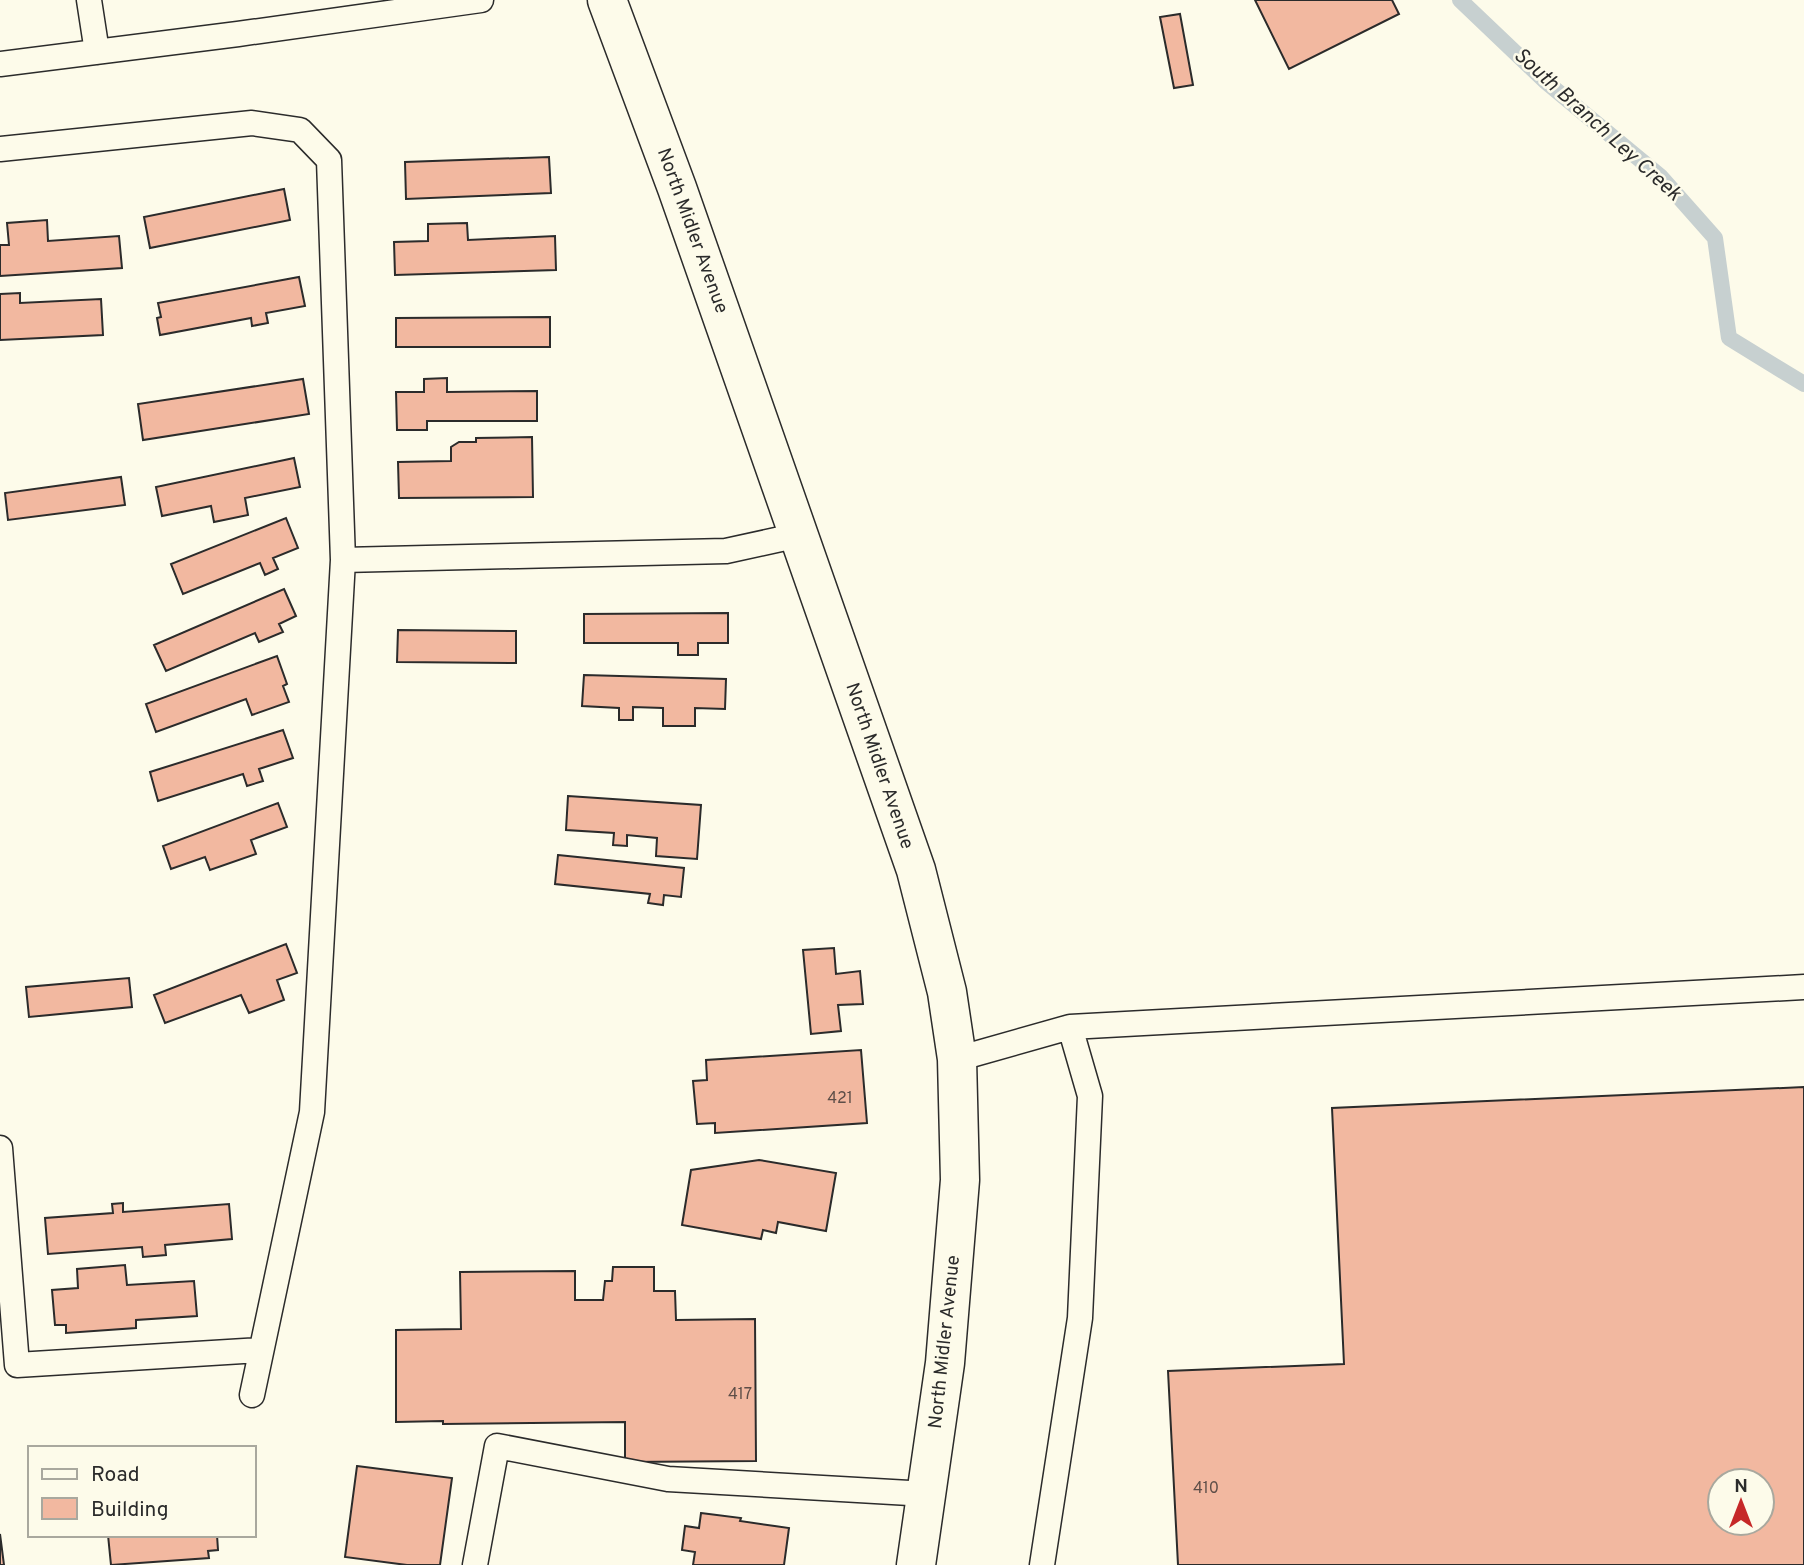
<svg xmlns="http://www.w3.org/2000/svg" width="1804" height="1565" viewBox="0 0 1804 1565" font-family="Overpass,sans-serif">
  <rect width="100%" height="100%" fill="#fdfbea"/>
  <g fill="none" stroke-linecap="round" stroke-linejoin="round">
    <path stroke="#c7d0d0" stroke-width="16" d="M 1460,0 L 1545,81 L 1661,177 L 1715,238 L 1729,338 L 1804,384"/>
  </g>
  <path fill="#f2b8a0" stroke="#2b2b2b" stroke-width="2" fill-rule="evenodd" d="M 1255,0 L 1392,0 L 1399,14 L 1289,69 Z
    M 1180,14 L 1193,85 L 1174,88 L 1160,17 Z
    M 549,157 L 551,193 L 406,199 L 405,162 Z
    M 284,189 L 290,220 L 150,248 L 144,217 Z
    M 47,220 L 48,241 L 119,236 L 122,268 L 0,276 L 0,245 L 9,245 L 7,223 Z
    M 467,223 L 468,240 L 555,236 L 556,270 L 395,275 L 394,242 L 428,241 L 428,224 Z
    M 299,277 L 305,306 L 266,313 L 268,323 L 252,326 L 251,318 L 160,335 L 157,318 L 161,317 L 158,303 Z
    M 20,293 L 20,303 L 101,299 L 103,335 L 0,340 L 0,294 Z
    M 550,317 L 550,347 L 396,347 L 396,318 Z
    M 447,378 L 447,392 L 537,391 L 537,421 L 427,421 L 427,430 L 397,430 L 396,392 L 424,392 L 424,379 Z
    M 303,379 L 309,414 L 143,440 L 138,404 Z
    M 532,437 L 533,497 L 399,498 L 398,462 L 451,461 L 451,447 L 459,442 L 476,442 L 476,438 Z
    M 294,458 L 300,487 L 245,498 L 248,515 L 214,522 L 211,506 L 162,516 L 156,487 Z
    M 121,477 L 125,505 L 8,520 L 5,493 Z
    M 286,518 L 298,548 L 273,558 L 278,569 L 265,575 L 260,563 L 183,594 L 171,564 Z
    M 284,589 L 296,616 L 279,624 L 283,632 L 259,642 L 255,633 L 166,671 L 154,645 Z
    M 728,613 L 728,643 L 698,643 L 698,655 L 678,655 L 678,643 L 584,643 L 584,614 Z
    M 398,630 L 516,631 L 516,663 L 397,662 Z
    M 277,656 L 287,684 L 283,686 L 289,702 L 252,715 L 246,699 L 156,732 L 146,704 Z
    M 584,675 L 726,679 L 725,709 L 695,708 L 695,726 L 663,726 L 663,708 L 633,707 L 633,720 L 619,720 L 619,708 L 582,706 Z
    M 283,730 L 293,758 L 259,769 L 263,781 L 247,786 L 243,774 L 158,801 L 150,772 Z
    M 568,796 L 701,805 L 697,859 L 656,856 L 657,838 L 627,835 L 627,846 L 613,845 L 614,833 L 566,830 Z
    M 278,803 L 287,827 L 251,840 L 256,854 L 210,870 L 205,857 L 171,869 L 163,846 Z
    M 558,855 L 684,868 L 681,897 L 664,895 L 663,905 L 648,903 L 650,894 L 555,884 Z
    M 286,944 L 297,973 L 277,980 L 284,1000 L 249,1013 L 241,995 L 165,1023 L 154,995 Z
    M 834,948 L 836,974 L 860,971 L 863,1004 L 838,1005 L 841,1031 L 811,1034 L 803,950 Z
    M 129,978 L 132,1007 L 29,1017 L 26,987 Z
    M 861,1050 L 867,1123 L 715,1133 L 715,1123 L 697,1124 L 693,1081 L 707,1080 L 706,1060 Z
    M 1804,1087 L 1804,1565 L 1178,1565 L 1168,1371 L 1344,1364 L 1332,1108 ZM 1720,1481 L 1762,1481 L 1762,1523 L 1720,1523 Z
    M 759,1160 L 836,1173 L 826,1231 L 778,1222 L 776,1233 L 763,1230 L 761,1239 L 682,1225 L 691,1170 Z
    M 123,1203 L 123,1212 L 229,1204 L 232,1239 L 165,1245 L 166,1255 L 143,1257 L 142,1247 L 48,1254 L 45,1218 L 113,1213 L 112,1204 Z
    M 125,1265 L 127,1285 L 194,1281 L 197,1316 L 136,1320 L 136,1328 L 66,1333 L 66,1325 L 55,1325 L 52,1290 L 78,1288 L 77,1269 Z
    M 613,1267 L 654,1267 L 654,1291 L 675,1291 L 676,1320 L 755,1319 L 756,1461 L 625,1462 L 625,1422 L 443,1424 L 443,1421 L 396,1422 L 396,1330 L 461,1329 L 460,1272 L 575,1271 L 575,1300 L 603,1300 L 605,1281 L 612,1281 Z
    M 357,1466 L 452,1478 L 440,1565 L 407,1565 L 345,1557 Z
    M 701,1513 L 741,1518 L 740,1521 L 789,1528 L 784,1565 L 693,1565 L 695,1552 L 682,1550 L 685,1526 L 699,1528 Z
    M 0,1534 L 4,1565 L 0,1565 Z
    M 108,1535 L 217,1535 L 218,1550 L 208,1551 L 209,1558 L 111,1565 Z"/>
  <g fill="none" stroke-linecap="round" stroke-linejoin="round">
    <defs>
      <path id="service" d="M 89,0 L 97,52
        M 0,64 L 238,34 L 481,0
        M 0,149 L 252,123 L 300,130 L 329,160 L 343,560 L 312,1112 L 252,1395
        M 343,560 L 726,551 L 799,535
        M 957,1059 L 1070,1027 L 1804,987
        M 0,1148 L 17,1365 L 261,1350
        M 475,1565 L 497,1446 L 668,1479 L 927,1494
        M 1042,1565 L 1080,1318 L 1090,1096 L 1070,1027"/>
      <path id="minor" d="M 607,0 L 677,188 L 916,870 L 947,992 L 957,1059 L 960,1180 L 945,1363 L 916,1565"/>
    </defs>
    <use href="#service" stroke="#2b2b2b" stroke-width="27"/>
    <use href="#minor" stroke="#2b2b2b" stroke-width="41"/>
    <use href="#service" stroke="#fdfbea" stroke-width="24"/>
    <use href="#minor" stroke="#fdfbea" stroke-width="38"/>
  </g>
  <g text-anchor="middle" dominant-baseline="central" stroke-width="5" stroke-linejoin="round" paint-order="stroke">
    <g font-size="16" fill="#5d4e48">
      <text x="840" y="1099">421</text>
      <text x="740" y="1395">417</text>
      <text x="1206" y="1489">410</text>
    </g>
    <g font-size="19" fill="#2b2b2b" stroke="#fdfbea">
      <text transform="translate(692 231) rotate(70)">North Midler Avenue</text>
      <text transform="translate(879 766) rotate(71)">North Midler Avenue</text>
      <text transform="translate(945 1342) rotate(-84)">North Midler Avenue</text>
    </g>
    <g font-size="21" font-style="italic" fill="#2b2b2b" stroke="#fdfbea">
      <text transform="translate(1597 125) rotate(42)">South Branch Ley Creek</text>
    </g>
  </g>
  <rect x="28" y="1446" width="228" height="91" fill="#fdfbea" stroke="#a9a89e" stroke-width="2"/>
  <rect x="42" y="1469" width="35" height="10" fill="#fdfbea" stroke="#a9a89e" stroke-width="2"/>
  <text x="91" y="1481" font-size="21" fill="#2b2b2b">Road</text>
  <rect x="42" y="1498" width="35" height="21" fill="#f2b8a0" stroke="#a9a89e" stroke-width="2"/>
  <text x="91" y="1516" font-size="21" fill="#2b2b2b">Building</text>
  <g transform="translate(1741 1502)"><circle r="33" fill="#fdfbea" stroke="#a9a89e" stroke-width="2"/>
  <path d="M0-5L12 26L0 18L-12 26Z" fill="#c62828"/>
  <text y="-10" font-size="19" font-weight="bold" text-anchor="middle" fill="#2b2b2b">N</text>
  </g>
</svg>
